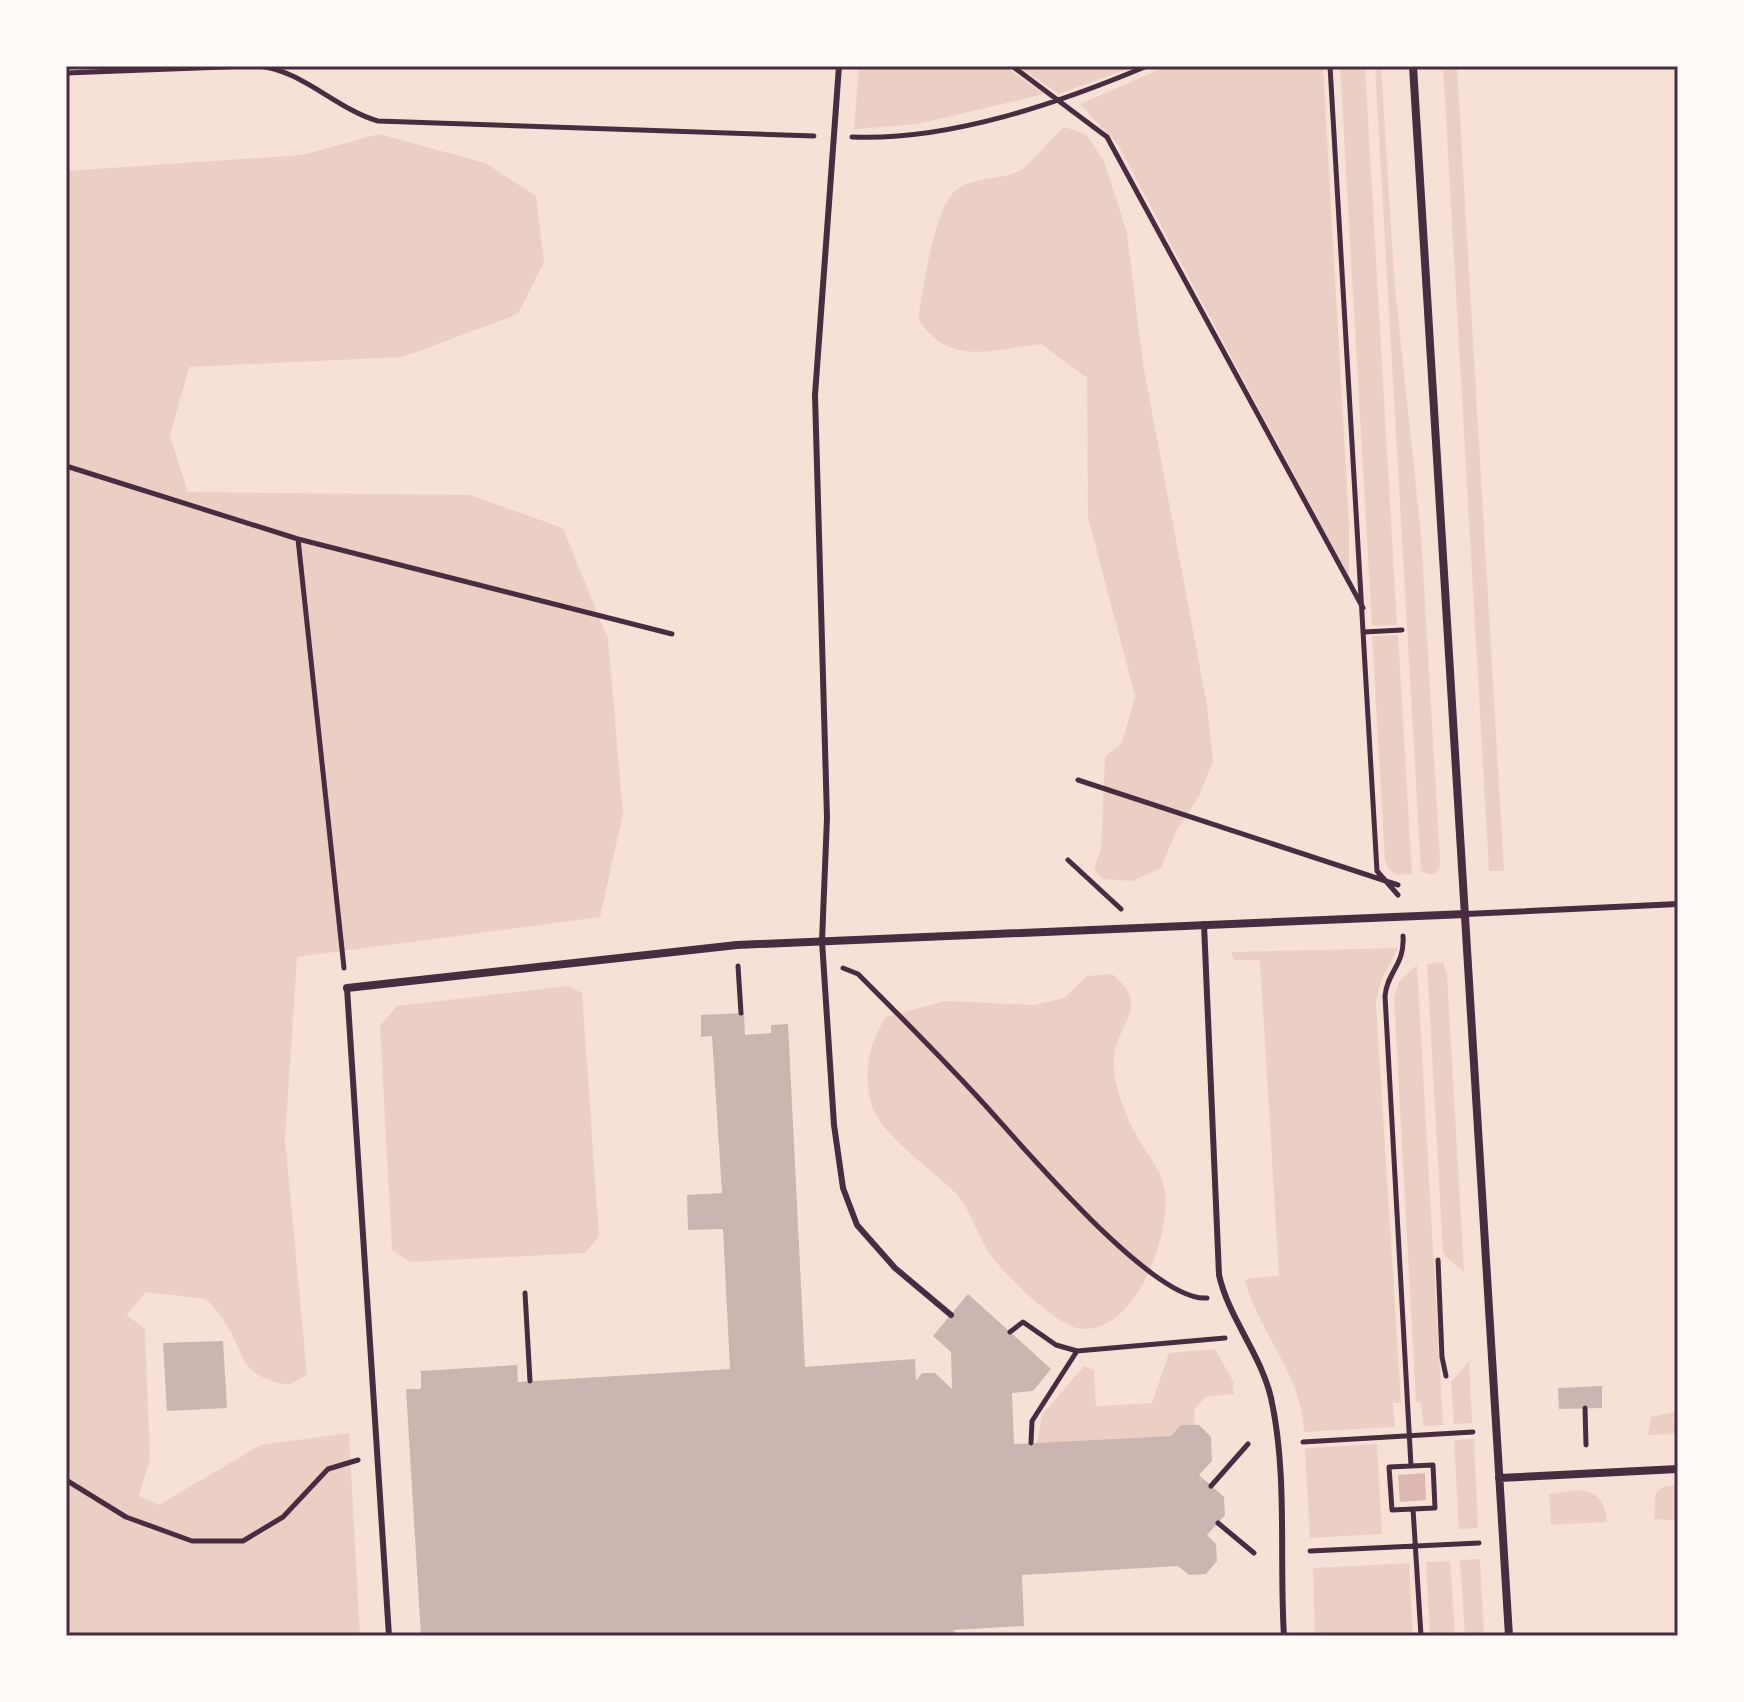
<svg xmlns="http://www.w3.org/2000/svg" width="1744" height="1702" viewBox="0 0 1744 1702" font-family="'Alegreya Sans',sans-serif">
  <rect width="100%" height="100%" fill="#f7e1d7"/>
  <path fill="#ebcfc5" d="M 859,66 L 1004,66 L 1044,94 L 918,124 L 854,129 Z
    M 1017,66 L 1136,66 L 1059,94 Z
    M 1168,66 L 1323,66 L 1349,525 L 1349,577 L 1118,145 L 1080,104 Z
    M 1340,66 L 1365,66 L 1397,625 L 1372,626 Z
    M 1375,66 L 1381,66 L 1395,288 L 1421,534 L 1440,861 L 1439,870 L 1431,875 L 1421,871 Z
    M 1443,66 L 1457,66 L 1504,871 L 1489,871 Z
    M 1065,127 L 1086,134 L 1104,161 L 1127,233 L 1143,364 L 1207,705 L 1213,761 L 1199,796 L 1176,832 L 1161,868 L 1132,881 L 1103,879 L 1094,869 L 1101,848 L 1105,757 L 1122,743 L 1135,696 L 1088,517 L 1087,378 L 1041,344 C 991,350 949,367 918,319 C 923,291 934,207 956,190 C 975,176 1002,181 1021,170 C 1036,160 1048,139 1065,127 Z
    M 379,134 L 485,163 L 536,196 L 544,262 L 518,314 L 403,357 L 189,367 L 170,436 L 188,492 L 470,495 L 563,528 L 608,639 L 623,814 L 600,917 L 297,957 L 285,1139 L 307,1375 L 289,1385 C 242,1375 249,1366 229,1329 C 224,1318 214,1308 206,1299 L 146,1292 L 127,1315 L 145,1329 L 150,1459 L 139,1496 L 159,1505 L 260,1445 L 349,1433 L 360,1636 L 66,1636 L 66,171 L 302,155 Z
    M 1398,635 L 1412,874 L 1397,875 L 1389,870 L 1385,860 L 1372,636 Z
    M 1398,948 L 1381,981 L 1376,1002 L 1401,1403 L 1393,1403 L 1395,1427 L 1304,1432 C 1302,1375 1260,1335 1245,1281 L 1248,1278 L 1279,1276 L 1260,960 L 1234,960 L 1231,952 Z
    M 1443,962 L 1447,975 L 1464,1272 L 1443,1254 L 1427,964 Z
    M 1417,965 L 1443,1425 L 1423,1426 L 1421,1402 L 1416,1402 L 1394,998 L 1399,982 Z
    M 1112,974 C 1153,1008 1116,1021 1114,1060 C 1113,1083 1123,1109 1133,1129 C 1144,1153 1161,1164 1165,1193 C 1170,1237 1136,1333 1081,1329 C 1058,1327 1007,1277 993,1258 C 978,1240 973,1213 957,1195 C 935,1171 879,1135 871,1103 C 863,1072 869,1043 886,1017 L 945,1001 L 1034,1005 L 1064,998 L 1087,976 Z
    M 568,986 L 582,993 L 599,1236 L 585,1253 L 410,1262 L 392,1250 L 380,1026 L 397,1006 Z
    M 1215,1349 L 1233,1381 L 1234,1394 L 1205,1397 L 1194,1410 L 1195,1425 L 1181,1425 L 1171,1436 L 1037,1443 L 1042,1415 L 1084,1366 L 1094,1370 L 1096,1406 L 1152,1403 L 1169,1353 Z
    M 1469,1361 L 1472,1423 L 1454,1424 L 1451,1382 Z
    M 1678,1411 L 1678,1434 L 1648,1435 L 1651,1417 Z
    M 1474,1439 L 1478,1528 L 1459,1529 L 1454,1440 Z
    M 1377,1444 L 1382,1534 L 1310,1538 L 1305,1448 Z
    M 1678,1484 L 1678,1521 L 1654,1519 L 1655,1495 L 1663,1487 Z
    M 1579,1490 C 1599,1492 1605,1503 1607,1522 L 1551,1525 L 1549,1494 Z
    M 1480,1559 L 1484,1636 L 1465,1636 L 1460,1560 Z
    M 1450,1561 L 1455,1636 L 1430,1636 L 1426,1562 Z
    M 1409,1563 L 1413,1636 L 1315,1636 L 1313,1568 Z"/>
  <path fill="#dcb8b0" d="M 1425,1473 L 1426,1500 L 1400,1502 L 1398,1475 Z"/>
  <path fill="#ccb4b1" d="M 744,1013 L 745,1035 L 771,1033 L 771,1025 L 788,1024 L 805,1367 L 915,1359 L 916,1381 L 922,1373 L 935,1373 L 952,1389 L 951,1352 L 933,1336 L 968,1294 L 1051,1369 L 1033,1391 L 1012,1393 L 1014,1444 L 1171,1436 L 1181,1425 L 1199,1425 L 1211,1437 L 1212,1461 L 1199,1475 L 1224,1497 L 1225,1515 L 1207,1535 L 1216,1544 L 1217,1561 L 1206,1574 L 1189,1575 L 1178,1566 L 1022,1575 L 1024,1626 L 953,1630 L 960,1636 L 421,1636 L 406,1389 L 421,1389 L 421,1371 L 517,1365 L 518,1382 L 730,1369 L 723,1229 L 688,1230 L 687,1195 L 722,1193 L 712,1036 L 701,1037 L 701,1015 Z
    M 223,1341 L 227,1408 L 167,1411 L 163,1343 Z
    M 1602,1386 L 1602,1408 L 1559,1409 L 1558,1388 Z"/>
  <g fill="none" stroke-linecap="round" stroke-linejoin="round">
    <path stroke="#4a2c40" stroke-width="5" d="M 257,66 C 301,69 336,109 378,121 L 814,136
      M 1012,66 L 1107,137 L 1363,608
      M 1330,66 L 1377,871 L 1398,895
      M 66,73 L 250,66
      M 852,137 C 950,141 1059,103 1147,66
      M 66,466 L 298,539 L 672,634
      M 298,539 L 344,968
      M 1364,632 L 1402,630
      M 1078,780 L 1398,885
      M 1068,860 L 1121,909
      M 1403,936 C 1405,965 1387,972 1385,996 L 1411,1466 L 1433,1465 L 1435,1508 L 1413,1509 L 1421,1636
      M 738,966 L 741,1013
      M 843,968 L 858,974 C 897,1013 936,1052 973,1092 C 1014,1135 1151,1303 1207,1298
      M 1438,1260 L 1442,1357 L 1446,1376
      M 525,1293 L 530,1381
      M 1010,1332 L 1023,1322 L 1056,1345 L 1077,1351 L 1225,1338
      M 1585,1408 L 1586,1445
      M 1303,1442 L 1473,1432
      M 1031,1443 L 1032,1421 L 1077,1351
      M 1411,1466 L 1389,1467 L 1392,1510 L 1413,1509
      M 66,1480 L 126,1517 L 192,1541 L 243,1541 L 283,1517 L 328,1469 L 358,1460
      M 1211,1486 L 1248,1444
      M 1218,1523 L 1254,1553
      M 1310,1551 L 1479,1543"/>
    <path stroke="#4a2c40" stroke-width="6" d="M 839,66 L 815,395 L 827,818 L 822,941 L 834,1125 L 843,1188 L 857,1225 L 895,1268 L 951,1315
      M 1466,914 L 1678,904
      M 1204,924 L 1219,1275 C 1229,1319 1261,1354 1271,1398 C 1288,1475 1279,1558 1284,1636
      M 347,988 L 389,1636"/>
    <path stroke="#4a2c40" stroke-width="8" d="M 1413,66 L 1509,1636
      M 347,988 L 737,945 L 1466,914
      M 1499,1478 L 1678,1469"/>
  </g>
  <rect width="1744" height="1702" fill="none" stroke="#fffaf5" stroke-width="136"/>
  <rect x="68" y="68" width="1608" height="1566" fill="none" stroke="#4a2c40" stroke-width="3"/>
</svg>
